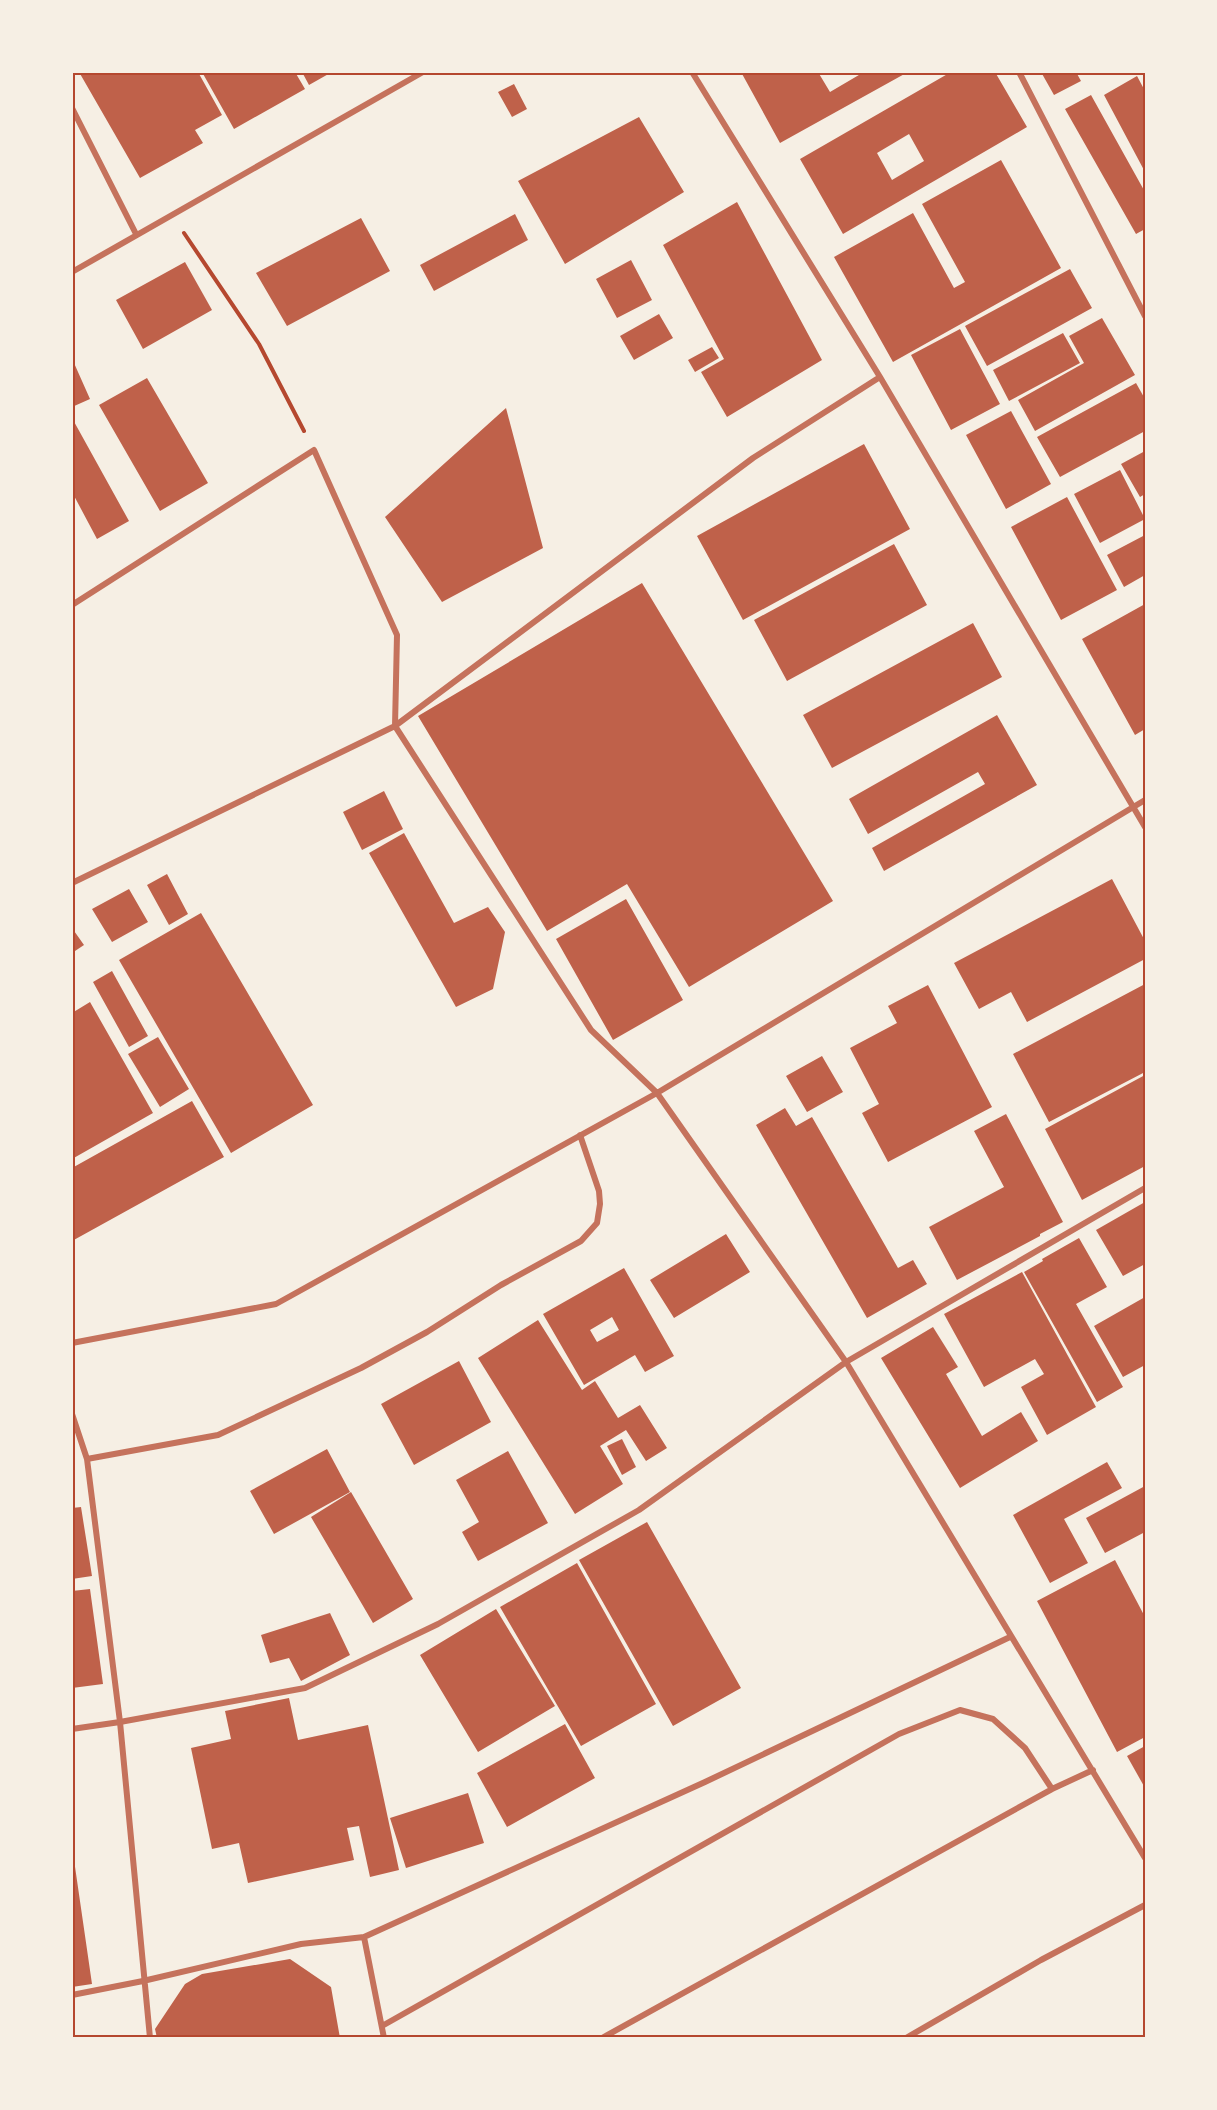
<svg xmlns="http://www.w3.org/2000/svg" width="1217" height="2110" viewBox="0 0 1217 2110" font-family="Karla,sans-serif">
  <rect width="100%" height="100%" fill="#f6efe4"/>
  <path fill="#bf614a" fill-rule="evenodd" d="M 79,72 L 198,72 L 222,115 L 195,130 L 203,143 L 140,178 Z
    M 202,72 L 295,72 L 305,89 L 234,129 Z
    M 302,72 L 332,72 L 309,85 Z
    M 741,72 L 818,72 L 830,92 L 864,72 L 908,72 L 780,143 Z
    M 951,72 L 995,72 L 1027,127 L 843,234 L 800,159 ZM 909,134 L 924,161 L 892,180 L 877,153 Z
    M 1041,72 L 1076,72 L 1081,81 L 1054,95 Z
    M 1137,76 L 1145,91 L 1145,172 L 1104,95 Z
    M 514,84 L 527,109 L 512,117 L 498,92 Z
    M 1091,95 L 1145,192 L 1145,229 L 1136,234 L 1065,109 Z
    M 639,117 L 684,192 L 565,264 L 518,181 Z
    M 1001,160 L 1061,268 L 893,362 L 834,257 L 913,213 L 954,288 L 965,282 L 922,204 Z
    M 737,202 L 822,360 L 727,417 L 701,372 L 724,359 L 663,245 Z
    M 515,214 L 528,240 L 434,291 L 420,265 Z
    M 361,218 L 390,271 L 287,326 L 256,273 Z
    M 631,260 L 652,300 L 617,318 L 596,279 Z
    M 185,262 L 212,310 L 143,349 L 116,300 Z
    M 1070,269 L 1092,308 L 987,366 L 965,326 Z
    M 659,314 L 673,338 L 634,360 L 620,336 Z
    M 1102,318 L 1135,375 L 1035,431 L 1018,400 L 1084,363 L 1069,336 Z
    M 960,329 L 1000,404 L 951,430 L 911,355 Z
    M 1063,333 L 1080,363 L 1009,401 L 993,370 Z
    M 712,347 L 719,358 L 695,372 L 688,360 Z
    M 74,363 L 90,399 L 72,407 L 72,364 Z
    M 147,378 L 208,483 L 160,511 L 99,405 Z
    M 1136,383 L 1145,399 L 1145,431 L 1060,477 L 1037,437 Z
    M 506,408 L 543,548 L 442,602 L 385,517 Z
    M 1011,411 L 1051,484 L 1006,509 L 966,435 Z
    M 72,418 L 129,521 L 97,539 L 72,492 Z
    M 864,444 L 910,529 L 743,620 L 697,536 Z
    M 1145,451 L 1145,494 L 1140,497 L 1121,464 Z
    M 1120,470 L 1145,519 L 1100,543 L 1074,494 Z
    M 1067,497 L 1117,590 L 1061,620 L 1011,527 Z
    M 1145,535 L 1145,575 L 1124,587 L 1107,555 Z
    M 894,544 L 927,605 L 787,681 L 754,620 Z
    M 642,583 L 833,901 L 689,987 L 627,884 L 547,931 L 418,716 Z
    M 1145,604 L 1145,729 L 1135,735 L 1082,639 Z
    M 973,623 L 1002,677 L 832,768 L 803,715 Z
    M 997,715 L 1037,785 L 884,871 L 872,848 L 985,784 L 978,772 L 868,834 L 849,799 Z
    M 384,791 L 403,829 L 362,850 L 343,812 Z
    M 404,833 L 454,923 L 488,907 L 505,932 L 493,989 L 456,1007 L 369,853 Z
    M 167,874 L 188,914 L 169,925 L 147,885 Z
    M 1112,879 L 1145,941 L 1145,959 L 1027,1022 L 1011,992 L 979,1009 L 954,963 Z
    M 129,889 L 148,922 L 112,942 L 92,909 Z
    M 626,899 L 683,1000 L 613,1040 L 556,939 Z
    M 201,913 L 313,1105 L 231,1153 L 119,960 Z
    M 72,928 L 84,945 L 72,953 Z
    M 112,971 L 148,1036 L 129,1047 L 93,982 Z
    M 1145,984 L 1145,1072 L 1049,1122 L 1013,1054 Z
    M 928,985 L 992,1107 L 888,1162 L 862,1113 L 879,1104 L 850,1048 L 897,1023 L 888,1006 Z
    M 90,1002 L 153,1113 L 72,1159 L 72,1013 Z
    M 158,1037 L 189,1089 L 160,1107 L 128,1054 Z
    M 822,1056 L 843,1092 L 807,1112 L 786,1076 Z
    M 1145,1075 L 1145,1166 L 1082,1200 L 1045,1129 Z
    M 192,1101 L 224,1157 L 72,1241 L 72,1168 Z
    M 785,1108 L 796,1126 L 812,1117 L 898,1268 L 913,1260 L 927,1284 L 867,1318 L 756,1125 Z
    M 1006,1114 L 1063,1222 L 1040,1234 L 1040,1236 L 957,1280 L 929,1227 L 1004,1187 L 974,1131 Z
    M 1145,1202 L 1145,1264 L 1123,1276 L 1096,1230 Z
    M 726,1234 L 750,1272 L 674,1318 L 650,1280 Z
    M 1079,1238 L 1107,1287 L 1076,1304 L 1123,1387 L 1097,1402 L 1024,1272 L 1043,1261 L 1042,1259 Z
    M 624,1268 L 674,1356 L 645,1372 L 635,1355 L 584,1385 L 543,1314 ZM 612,1317 L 619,1330 L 597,1342 L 590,1330 Z
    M 1022,1272 L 1096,1407 L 1047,1435 L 1021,1387 L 1044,1374 L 1035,1359 L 984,1387 L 944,1314 Z
    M 1145,1297 L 1145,1365 L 1123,1377 L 1094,1326 Z
    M 538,1320 L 582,1390 L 595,1381 L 618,1418 L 640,1405 L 667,1448 L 646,1461 L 626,1430 L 600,1446 L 623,1484 L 575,1514 L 478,1358 Z
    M 933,1327 L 958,1367 L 946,1374 L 982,1436 L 1021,1412 L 1038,1441 L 960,1488 L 881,1358 Z
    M 459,1361 L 491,1422 L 414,1465 L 381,1404 Z
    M 622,1439 L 636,1467 L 622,1475 L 607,1446 Z
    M 327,1449 L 350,1492 L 274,1534 L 250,1491 Z
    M 508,1451 L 548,1523 L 478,1561 L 462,1532 L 479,1522 L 456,1480 Z
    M 1107,1462 L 1122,1488 L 1064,1519 L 1088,1563 L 1050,1583 L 1013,1515 Z
    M 1145,1486 L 1145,1532 L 1105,1553 L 1086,1518 Z
    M 351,1492 L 413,1599 L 373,1623 L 311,1517 Z
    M 81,1507 L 92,1576 L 72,1579 L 72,1508 Z
    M 647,1522 L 741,1688 L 673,1726 L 579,1560 Z
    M 1115,1560 L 1145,1617 L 1145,1737 L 1117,1752 L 1037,1601 Z
    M 577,1563 L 656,1704 L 581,1746 L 500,1607 Z
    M 90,1589 L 103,1684 L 72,1688 L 72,1591 Z
    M 496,1609 L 555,1706 L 478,1752 L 420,1655 Z
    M 330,1613 L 350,1655 L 301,1681 L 289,1658 L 270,1663 L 261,1635 Z
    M 289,1698 L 298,1740 L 368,1725 L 399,1870 L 370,1877 L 359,1826 L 347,1828 L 354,1860 L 248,1883 L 239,1843 L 212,1849 L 191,1748 L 231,1739 L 225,1711 Z
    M 565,1724 L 595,1778 L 507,1827 L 477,1773 Z
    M 1145,1746 L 1145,1788 L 1127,1756 Z
    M 468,1793 L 484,1843 L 406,1868 L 390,1818 Z
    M 72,1846 L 92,1984 L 72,1987 Z
    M 290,1959 L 331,1987 L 340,2038 L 157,2038 L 155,2029 L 185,1984 L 202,1974 Z"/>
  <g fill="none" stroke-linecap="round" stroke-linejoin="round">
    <path stroke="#b5482f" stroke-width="4" d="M 184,233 L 259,344 L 304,431"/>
    <path stroke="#c5725c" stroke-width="6" d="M 692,72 L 880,377 L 1145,827
      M 1019,72 L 1145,316
      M 72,108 L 136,234
      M 72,272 L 423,72
      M 72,605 L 314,450 L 397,635 L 395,726 L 591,1030 L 657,1093 L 846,1362 L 1145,1858
      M 72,883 L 395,726 L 753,458 L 880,377
      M 72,1343 L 276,1304 L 657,1093 L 1145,800
      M 72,1414 L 87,1459 L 120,1722 L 150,2038
      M 87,1459 L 218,1435 L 361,1368 L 427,1332 L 501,1285 L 581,1241 L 597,1223 L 600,1204 L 599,1191 L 580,1135
      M 72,1729 L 120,1722 L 305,1688 L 438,1624 L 639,1510 L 846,1362 L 1145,1188
      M 364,1937 L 705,1782 L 1010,1637
      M 72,1995 L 143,1981 L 301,1944 L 364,1937 L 384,2038
      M 382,2026 L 899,1734 L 960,1710 L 993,1719 L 1025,1748 L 1052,1789
      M 602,2038 L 1052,1789 L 1093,1770
      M 906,2038 L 1041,1960 L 1145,1905"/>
  </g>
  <rect width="1217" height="2110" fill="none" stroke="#f6efe4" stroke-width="147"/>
  <rect x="74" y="74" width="1070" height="1962" fill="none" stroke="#b5482f" stroke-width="2"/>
</svg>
